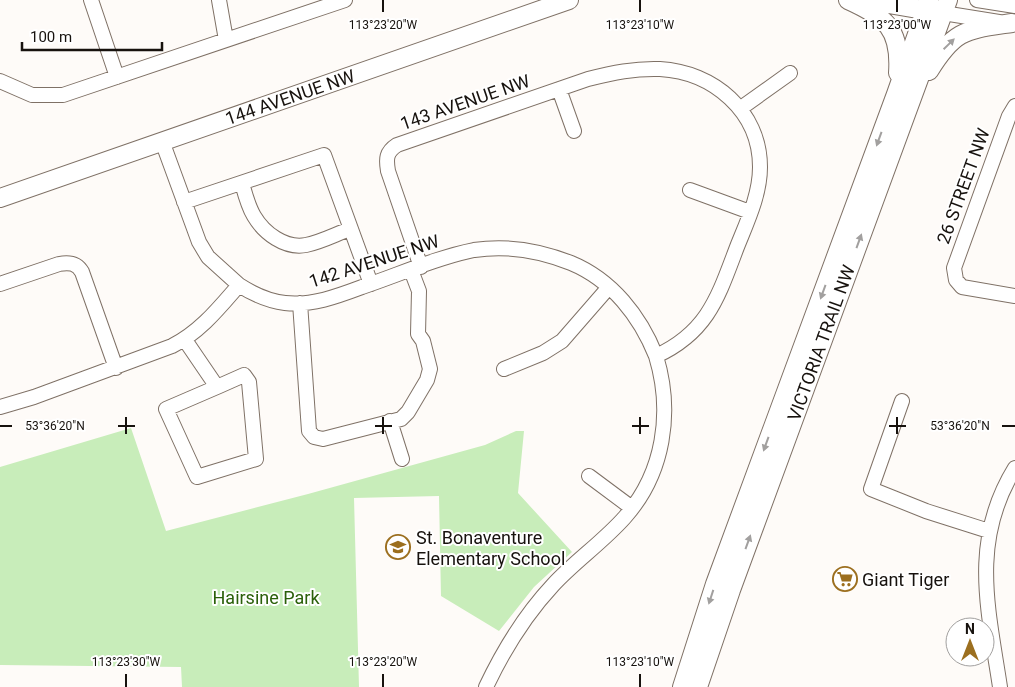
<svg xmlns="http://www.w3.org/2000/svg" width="1015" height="687" viewBox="0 0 1015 687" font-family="Roboto,sans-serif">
  <rect width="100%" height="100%" fill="#fefbf8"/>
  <path fill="#c8edba" d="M 131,428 L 166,531 L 308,494 L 485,445 L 516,431 L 524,431 L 518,493 L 572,552 L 534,587 L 499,631 L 441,596 L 439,496 L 354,498 L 359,687 L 182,687 L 181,667 L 0,665 L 0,467 Z"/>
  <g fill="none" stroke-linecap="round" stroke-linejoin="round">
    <defs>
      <path id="minor" d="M 91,0 L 117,77
        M 219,0 L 226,40
        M 977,0 L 1015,6
        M 943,13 L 999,22
        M 0,81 L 32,95 L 63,95 L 345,0
        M 559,89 L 574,131
        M 1015,106 L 1009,116 L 954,268 L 956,280 L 962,287 L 1015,296
        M 741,108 L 790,73
        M 162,141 L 199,242 L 208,257 L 239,285
        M 242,183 C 245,194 248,206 254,216 C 264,233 285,249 306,245 C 321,242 336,234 350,229
        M 690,190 L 750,212
        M 184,202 L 324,155 L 371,284
        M 421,267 L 388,171 C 386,159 386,152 397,145 L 588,79 C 612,73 635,68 660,69 C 713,72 760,111 760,167 C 760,195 747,222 737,247 C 718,297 708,332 656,356 C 673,412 664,473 625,517 C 603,542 575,561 553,585 C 525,615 503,651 486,687
        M 0,284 L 59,264 C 69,262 77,263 82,272 L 116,368
        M 300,303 L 309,431 L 314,437 L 323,439 L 401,419 L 408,412 L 427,380 L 430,369 L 423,341 L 418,334 L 419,291 L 411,270
        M 185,340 L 217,387 L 166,409 L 197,477 L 256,459 L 249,382 L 244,375 L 217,387
        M 504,369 L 543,353 L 562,341 L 609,287
        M 902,401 L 871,489 L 926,511 L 989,531
        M 0,407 L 34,397 L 172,346 C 200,332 219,308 239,285 C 253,294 268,301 285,303 C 312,306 338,296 362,287 C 398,275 438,257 474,250 C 507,245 541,251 571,263 C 612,280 640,316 656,356
        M 390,421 L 402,459
        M 589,476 L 632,508
        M 1000,687 C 988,608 970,541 1015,468"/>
      <path id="major" d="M 848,0 C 886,17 901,29 898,73
        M 865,0 L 935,12
        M 1013,0 L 1015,1
        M 929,71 C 955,29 965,30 1012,23
        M 0,198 L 569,0
        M 682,687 L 715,584 L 896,94 L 929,0
        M 698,687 L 731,590 L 948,0"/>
    </defs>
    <use href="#minor" stroke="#7f7166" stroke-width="16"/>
    <use href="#major" stroke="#7f7166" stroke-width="20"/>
    <use href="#minor" stroke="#fff" stroke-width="14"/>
    <use href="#major" stroke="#fff" stroke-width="18"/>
  </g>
  <defs><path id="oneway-solid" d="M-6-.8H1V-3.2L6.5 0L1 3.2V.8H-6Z" transform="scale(1.25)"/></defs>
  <g fill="#a2a09f">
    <use href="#oneway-solid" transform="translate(949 44) rotate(-44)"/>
    <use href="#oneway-solid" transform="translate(879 139) rotate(110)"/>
    <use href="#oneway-solid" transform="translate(859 241) rotate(-70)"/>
    <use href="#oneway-solid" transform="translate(823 292) rotate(110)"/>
    <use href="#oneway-solid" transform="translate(766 444) rotate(110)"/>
    <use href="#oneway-solid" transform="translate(748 542) rotate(-70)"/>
    <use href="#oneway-solid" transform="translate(711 597) rotate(108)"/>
  </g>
  <path fill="none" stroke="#17120e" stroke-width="2" d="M 383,0 L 383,12M 640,0 L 640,12M 897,0 L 897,12M 126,417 L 126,434M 383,417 L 383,434M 640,417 L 640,434M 897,417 L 897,434M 0,426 L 12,426M 118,426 L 135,426M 375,426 L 392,426M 632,426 L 649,426M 889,426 L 906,426M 1002,426 L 1015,426M 126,674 L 126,687M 383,674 L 383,687M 640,674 L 640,687"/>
  <defs>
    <symbol id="school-ring" viewBox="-11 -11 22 22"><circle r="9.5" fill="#fff" stroke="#9c6f1f" stroke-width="1.5"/><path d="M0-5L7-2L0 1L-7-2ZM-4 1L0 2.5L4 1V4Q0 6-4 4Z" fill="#9c6f1f"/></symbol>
    <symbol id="supermarket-ring" viewBox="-11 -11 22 22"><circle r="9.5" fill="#fff" stroke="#9c6f1f" stroke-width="1.5"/><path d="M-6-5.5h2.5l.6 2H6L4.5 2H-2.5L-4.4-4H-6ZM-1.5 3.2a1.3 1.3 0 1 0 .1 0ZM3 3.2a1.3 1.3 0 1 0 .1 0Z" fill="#9c6f1f"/></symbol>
  </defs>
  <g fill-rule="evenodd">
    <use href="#school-ring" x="384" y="533" width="28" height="28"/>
    <use href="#supermarket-ring" x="831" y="565" width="28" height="28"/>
  </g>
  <g text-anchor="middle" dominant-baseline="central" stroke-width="4" stroke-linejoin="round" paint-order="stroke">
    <g font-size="18" fill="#17120e" stroke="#fff">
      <text transform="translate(290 97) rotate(-19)">144 AVENUE NW</text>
      <text transform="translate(465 102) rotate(-19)">143 AVENUE NW</text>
      <text transform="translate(963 186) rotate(-70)">26 STREET NW</text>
      <text transform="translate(374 261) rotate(-18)">142 AVENUE NW</text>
      <text transform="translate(821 343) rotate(-70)">VICTORIA TRAIL NW</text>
    </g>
    <g font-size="18" fill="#17120e" stroke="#fff" text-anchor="start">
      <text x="416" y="537">St. Bonaventure<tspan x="416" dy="21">Elementary School</tspan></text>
      <text x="862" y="579">Giant Tiger</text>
    </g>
    <g font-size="18" fill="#2b600a" stroke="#fff">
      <text x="266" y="597">Hairsine Park</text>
    </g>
  </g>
  <g font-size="12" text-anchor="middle" fill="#17120e" stroke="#fff" stroke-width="4" stroke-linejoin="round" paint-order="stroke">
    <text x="383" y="29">113°23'20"W</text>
    <text x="640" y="29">113°23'10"W</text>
    <text x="897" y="29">113°23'00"W</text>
    <text x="55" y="430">53°36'20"N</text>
    <text x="960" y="430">53°36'20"N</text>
    <text x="126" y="666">113°23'30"W</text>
    <text x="383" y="666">113°23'20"W</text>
    <text x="640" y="666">113°23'10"W</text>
  </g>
  <g transform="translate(970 642)"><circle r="24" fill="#ffffff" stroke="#a2a09f"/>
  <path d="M0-4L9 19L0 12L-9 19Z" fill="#9c6f1f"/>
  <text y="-8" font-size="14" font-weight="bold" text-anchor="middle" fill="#17120e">N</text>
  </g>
  <path d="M22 42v8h140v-8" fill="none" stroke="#17120e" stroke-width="2.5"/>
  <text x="30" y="42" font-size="15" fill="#17120e" stroke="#ffffff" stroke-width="4" paint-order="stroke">100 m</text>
</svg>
